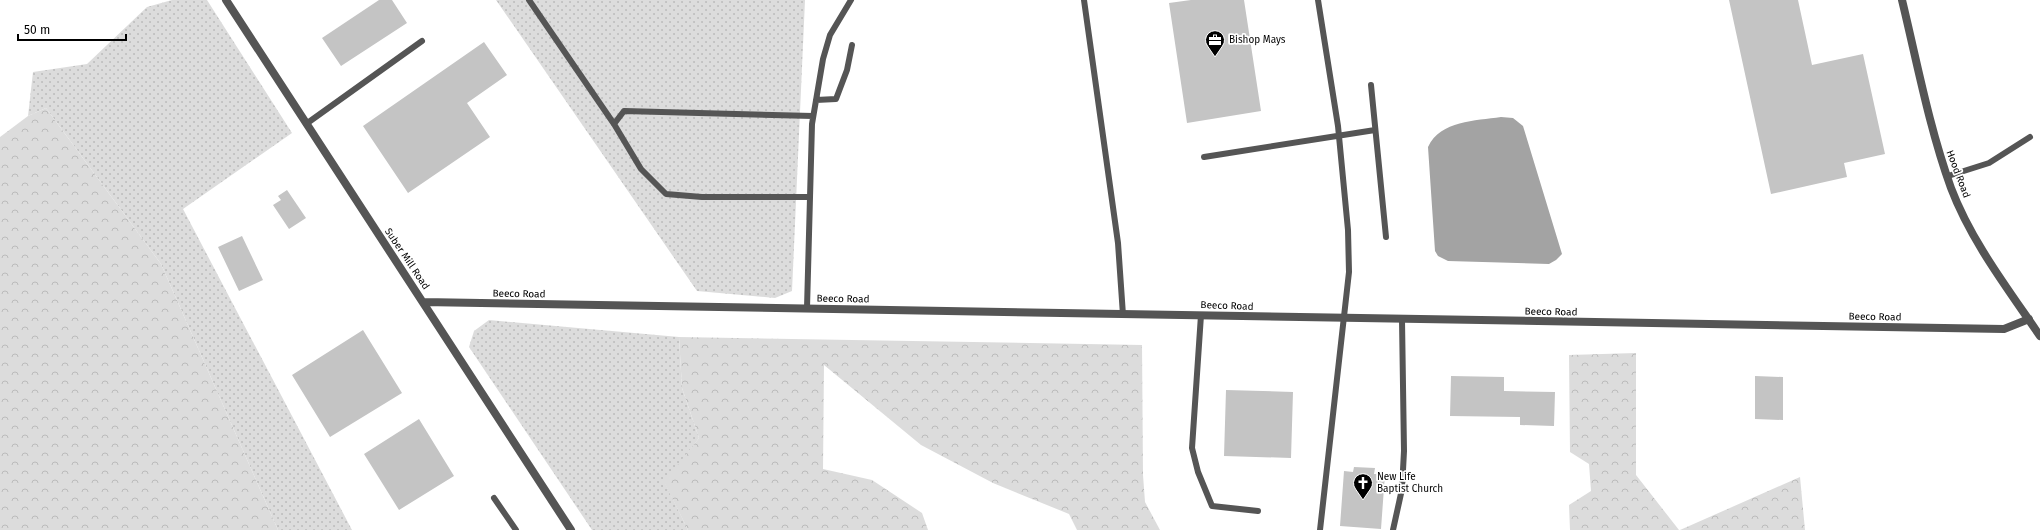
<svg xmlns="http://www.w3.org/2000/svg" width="2040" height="530" viewBox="0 0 2040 530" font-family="'Fira Sans',sans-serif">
  <defs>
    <pattern id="grass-dots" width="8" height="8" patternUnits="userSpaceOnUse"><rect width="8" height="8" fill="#dcdcdc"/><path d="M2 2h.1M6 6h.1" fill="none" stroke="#bbb" stroke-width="1.8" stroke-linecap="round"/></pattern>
    <pattern id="forest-crowns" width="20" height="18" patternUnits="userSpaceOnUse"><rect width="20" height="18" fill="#dcdcdc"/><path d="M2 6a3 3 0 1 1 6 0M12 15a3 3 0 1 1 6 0" fill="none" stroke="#bbb"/></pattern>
  </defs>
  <rect width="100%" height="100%" fill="#fff"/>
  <path fill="url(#grass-dots)" d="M 172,0 L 207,0 L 292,133 L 183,209 L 352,530 L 278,530 L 161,264 L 46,108 L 28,116 L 33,72 L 87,64 L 147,7 Z
    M 496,0 L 805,0 L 792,291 L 775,298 L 697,291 Z
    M 489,320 L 679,337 L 682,388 L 699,438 L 665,483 L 688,530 L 592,530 L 469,347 L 474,331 Z"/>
  <path fill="url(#forest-crowns)" d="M 46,108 L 161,264 L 278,530 L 0,530 L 0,137 L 28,116 Z
    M 679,337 L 1142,345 L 1143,475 L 1145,502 L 1160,530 L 1077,530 L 1069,514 L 993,483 L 921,445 L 824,365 L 823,469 L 872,480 L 922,513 L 928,530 L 688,530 L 664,482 L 699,438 L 682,388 Z
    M 1636,353 L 1636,475 L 1679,530 L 1570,530 L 1569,505 L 1591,491 L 1589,464 L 1570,452 L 1569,355 Z
    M 1800,477 L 1805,530 L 1680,530 Z"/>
  <path fill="#a3a3a3" d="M 1501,117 L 1513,118 L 1523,126 L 1562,254 L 1556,260 L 1549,264 L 1448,261 L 1438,256 L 1435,251 L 1428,147 C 1441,120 1475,121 1501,117 Z"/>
  <path fill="#c4c4c4" d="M 379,0 L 392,0 L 407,23 L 341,66 L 322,38 Z
    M 1191,0 L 1244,0 L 1261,111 L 1187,123 L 1169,3 Z
    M 1729,0 L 1798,0 L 1812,65 L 1863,54 L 1885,154 L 1844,163 L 1847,177 L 1771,194 Z
    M 484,42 L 507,75 L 467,103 L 490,137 L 408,193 L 363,126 Z
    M 287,190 L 306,218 L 289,229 L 273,205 L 281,200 L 278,196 Z
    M 242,236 L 263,280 L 239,291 L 218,247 Z
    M 363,330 L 402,393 L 330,437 L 292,375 Z
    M 1451,376 L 1504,377 L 1504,391 L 1555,392 L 1554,426 L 1520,425 L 1520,417 L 1450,416 Z
    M 1755,376 L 1783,377 L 1783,420 L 1755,419 Z
    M 1226,390 L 1293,392 L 1291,458 L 1224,456 Z
    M 419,419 L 454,476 L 399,510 L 364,454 Z
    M 1354,467 L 1375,468 L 1374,474 L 1385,474 L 1381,529 L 1340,526 L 1344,471 L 1353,472 Z"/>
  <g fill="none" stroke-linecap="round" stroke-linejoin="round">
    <path stroke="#555" stroke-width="6" d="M 529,0 L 614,124 L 641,169 L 666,194 L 702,197 L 810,197
      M 1084,0 L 1118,243 L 1123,315
      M 1318,0 L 1338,126 L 1348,230 L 1349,272 L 1320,530
      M 1371,85 L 1386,237
      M 816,100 L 836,99 L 847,70 L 852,45
      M 306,124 L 422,41
      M 614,124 L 624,111 L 813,116
      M 1204,157 L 1375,130
      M 1948,176 L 1989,163 L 2030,137
      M 807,308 L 812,124 L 823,59 L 830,35 L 851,0
      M 1201,315 L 1192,448 L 1198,472 L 1212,506 L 1258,511
      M 494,498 L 516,530
      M 1393,530 L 1402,489 L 1404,451 L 1402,320"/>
    <path stroke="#555" stroke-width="8" d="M 226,0 L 571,530
      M 1902,0 C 1917,62 1929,127 1951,188 C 1971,241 2008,289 2040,336
      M 423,302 L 2004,329 L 2029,319"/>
  </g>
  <defs>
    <symbol id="office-pin" viewBox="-11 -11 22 30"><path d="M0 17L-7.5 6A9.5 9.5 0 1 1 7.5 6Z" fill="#000" stroke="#fff"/><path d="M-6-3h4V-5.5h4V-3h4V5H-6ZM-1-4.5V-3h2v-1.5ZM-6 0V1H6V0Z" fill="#fff"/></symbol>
    <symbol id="church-pin" viewBox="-11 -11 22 30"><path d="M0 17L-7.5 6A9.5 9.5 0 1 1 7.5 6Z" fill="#000" stroke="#fff"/><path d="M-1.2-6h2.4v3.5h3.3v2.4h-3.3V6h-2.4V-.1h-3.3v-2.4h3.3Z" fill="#fff"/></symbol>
  </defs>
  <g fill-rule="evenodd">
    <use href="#office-pin" x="1204" y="29" width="22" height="30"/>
    <use href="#church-pin" x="1352" y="472" width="22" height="30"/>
  </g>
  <g text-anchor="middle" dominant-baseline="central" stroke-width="3.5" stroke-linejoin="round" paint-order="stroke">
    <g font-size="10" fill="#000" stroke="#fff" text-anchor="start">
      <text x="1229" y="40">Bishop Mays</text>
      <text x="1377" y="477">New Life<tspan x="1377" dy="12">Baptist Church</tspan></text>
    </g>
    <g font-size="10" fill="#000" stroke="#fff">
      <text transform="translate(1958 174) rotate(69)">Hood Road</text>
      <text transform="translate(407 259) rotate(56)">Suber Mill Road</text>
      <text transform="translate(519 294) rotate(1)">Beeco Road</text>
      <text transform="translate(843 299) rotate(1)">Beeco Road</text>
      <text transform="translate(1227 306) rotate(2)">Beeco Road</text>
      <text transform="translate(1551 312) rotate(1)">Beeco Road</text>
      <text transform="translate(1875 317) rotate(1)">Beeco Road</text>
    </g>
  </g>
  <path d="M18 34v6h108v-6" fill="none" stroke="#000000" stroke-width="2"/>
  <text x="24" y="34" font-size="12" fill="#000000" stroke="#ffffff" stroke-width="3" paint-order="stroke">50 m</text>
</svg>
